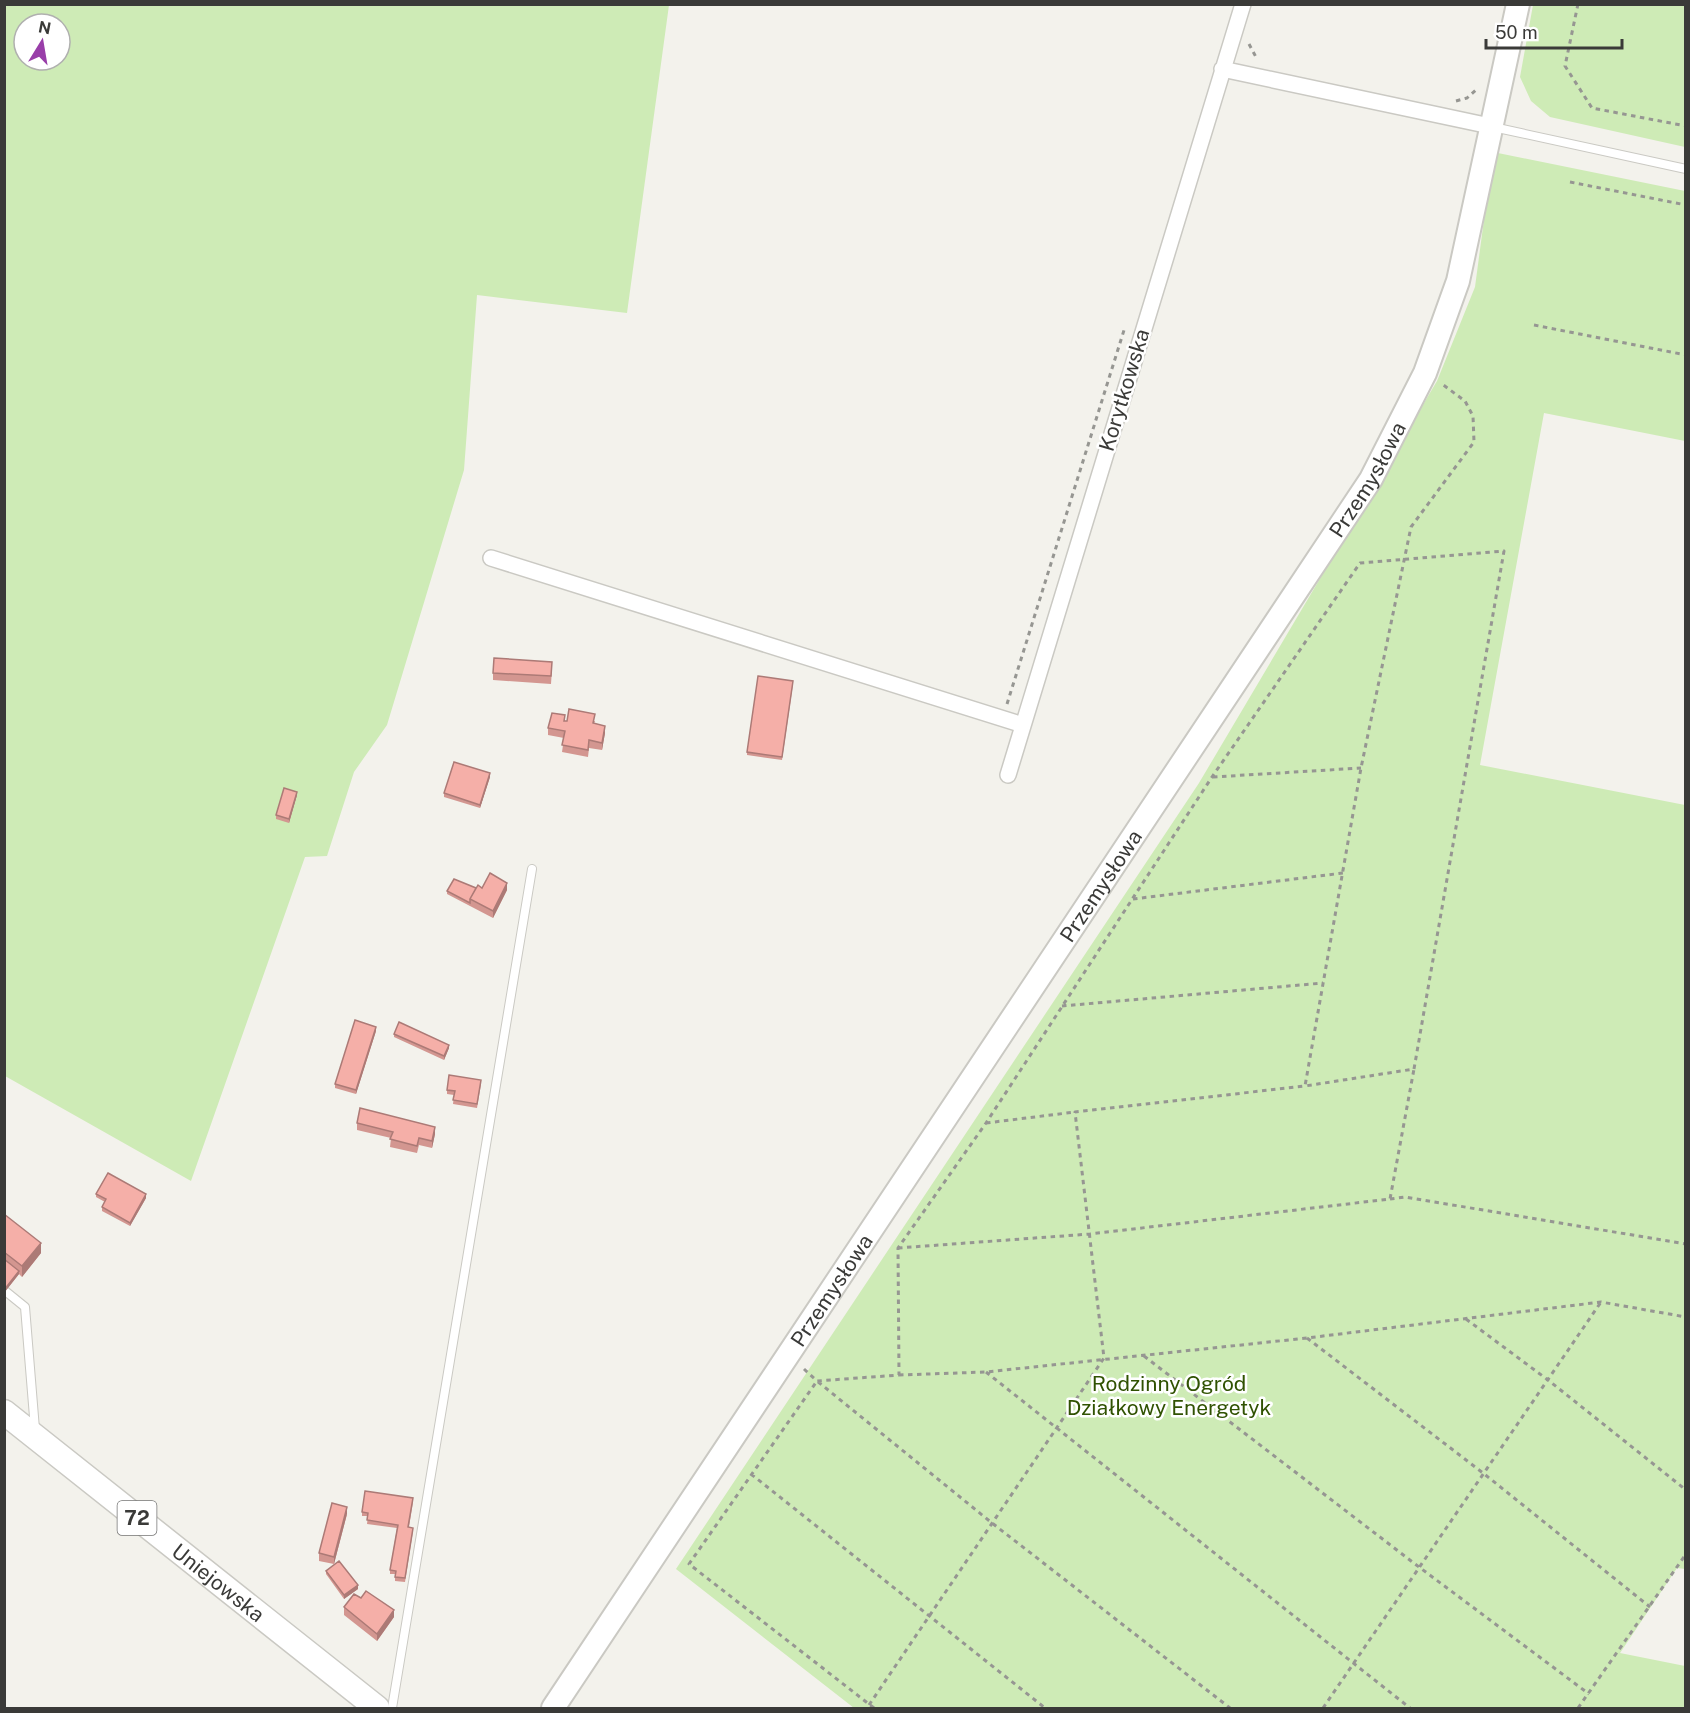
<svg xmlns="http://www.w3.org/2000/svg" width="1690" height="1713" viewBox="0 0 1690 1713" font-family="'Public Sans',sans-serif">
  <rect width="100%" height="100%" fill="#f3f2ec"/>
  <path fill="#ceebb6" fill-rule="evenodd" d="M 5,5 L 669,5 L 627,313 L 477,295 L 464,470 L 387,725 L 354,772 L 327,856 L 305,857 L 191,1181 L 5,1076 ZM 24,24 L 60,24 L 60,60 L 24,60 Z
    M 1533,5 L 1685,5 L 1685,147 L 1550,117 L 1531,101 L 1520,77 Z
    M 1493,152 L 1685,191 L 1685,441 L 1544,413 L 1480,765 L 1685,805 L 1685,1569 L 1677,1568 L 1620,1653 L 1685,1666 L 1685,1708 L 854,1708 L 676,1569 L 1199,783 L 1437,381 L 1475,287 Z"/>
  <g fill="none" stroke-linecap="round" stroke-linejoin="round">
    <defs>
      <path id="service" d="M 1493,127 L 1686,169
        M 4,1290 L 25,1307 L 35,1429
        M 392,1708 L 532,869"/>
      <path id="minor" d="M 1222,69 L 1490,126
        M 491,558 L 1023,725
        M 1008,775 L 1243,4"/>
      <g id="secondary">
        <path id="s1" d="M 553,1708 L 1371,479 L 1425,373 L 1458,281 L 1518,4"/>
      </g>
      <g id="primary">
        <path id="s2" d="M 4,1412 L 377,1708"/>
      </g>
    </defs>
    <use href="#service" stroke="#cac9c3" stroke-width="10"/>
    <use href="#minor" stroke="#cac9c3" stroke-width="18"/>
    <use href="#secondary" stroke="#cac9c3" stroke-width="26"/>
    <use href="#primary" stroke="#cac9c3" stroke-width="27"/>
    <path stroke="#969692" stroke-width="3" stroke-dasharray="4.5 4.5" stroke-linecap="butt" d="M 1578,4 L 1565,66 L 1592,108 L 1686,126
      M 1249,44 L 1257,59
      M 1456,101 L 1467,98 L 1478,88
      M 1570,182 L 1686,205
      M 1534,325 L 1686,355
      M 1007,704 L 1125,327
      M 1213,777 L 1361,768
      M 1133,899 L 1343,873
      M 1062,1006 L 1323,983
      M 986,1123 L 1075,1112
      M 1390,1199 L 1405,1197 L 1686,1244
      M 898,1248 L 1090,1234 L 1390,1199 L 1414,1069
      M 1466,1319 L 1548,1380 L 1686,1490
      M 1307,1338 L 1483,1473 L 1650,1607
      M 1144,1356 L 1419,1567 L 1589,1694
      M 804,1369 L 817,1381 L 899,1375 L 898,1248 L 986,1123 L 1212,777 L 1360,563 L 1504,551 L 1414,1069 L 1305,1086
      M 986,1372 L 1410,1708
      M 899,1375 L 986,1372 L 1307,1338 L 1601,1302 L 1686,1317
      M 751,1474 L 1045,1708
      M 869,1705 L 1104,1358 L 1075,1112 L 1305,1086 L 1361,768 L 1411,527 L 1474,442 L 1473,416 L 1465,401 L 1442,384
      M 874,1708 L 689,1564 L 817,1381 L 992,1523 L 1230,1708
      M 1323,1708 L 1601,1302
      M 1578,1708 L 1686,1554"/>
    <use href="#service" stroke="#fff" stroke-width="8"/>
    <use href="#minor" stroke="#fff" stroke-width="15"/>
    <use href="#secondary" stroke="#fff" stroke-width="22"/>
    <use href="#primary" stroke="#fff" stroke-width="24"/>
  </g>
  <path fill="#d39690" d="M 552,669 L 551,684 L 493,680 L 493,673 Z
    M 793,684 L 782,760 L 747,755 L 747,752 Z
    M 565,721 L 595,721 L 594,724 L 605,733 L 602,750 L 589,748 L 588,757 L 562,752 L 564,738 L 548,735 L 548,728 Z
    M 490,777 L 480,808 L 444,797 L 444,793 Z
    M 297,795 L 289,823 L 276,819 L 276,815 Z
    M 482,888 L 507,890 L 493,918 L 447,894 L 447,891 Z
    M 376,1031 L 356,1094 L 335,1088 L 335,1084 Z
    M 394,1034 L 449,1048 L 444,1060 L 394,1037 Z
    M 481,1084 L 477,1108 L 453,1104 L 454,1095 L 447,1094 L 447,1090 Z
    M 357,1123 L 435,1134 L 432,1148 L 419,1145 L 417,1153 L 390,1147 L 391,1138 L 357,1130 Z
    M 96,1194 L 146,1198 L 130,1226 L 102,1211 L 102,1207 L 105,1202 L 96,1197 Z
    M 4,1214 L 41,1253 L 22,1277 L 19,1274 L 4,1293 Z
    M 413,1502 L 409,1527 L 413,1531 L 405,1582 L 395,1581 L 395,1574 L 390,1574 L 390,1570 L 397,1528 L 367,1524 L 368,1516 L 362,1516 L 362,1512 Z
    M 347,1514 L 334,1564 L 319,1561 L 319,1553 Z
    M 326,1571 L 358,1589 L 344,1599 L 326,1574 Z
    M 344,1607 L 394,1617 L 377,1641 L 344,1615 Z"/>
  <path fill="#ac7a76" d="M 605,726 L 605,733 L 602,750 L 602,743 Z
    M 490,773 L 490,777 L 480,808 L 480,805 Z
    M 297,792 L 297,795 L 289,823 L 289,819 Z
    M 507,883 L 507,890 L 493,918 L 493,911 Z
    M 376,1027 L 376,1031 L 356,1094 L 356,1090 Z
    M 449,1045 L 449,1048 L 444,1060 L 444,1056 Z
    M 435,1127 L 435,1134 L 432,1148 L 432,1141 Z
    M 146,1194 L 146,1198 L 130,1226 L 130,1223 Z
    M 41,1243 L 41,1253 L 22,1277 L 22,1266 Z
    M 19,1271 L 19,1274 L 4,1293 L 4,1290 Z
    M 347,1507 L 347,1514 L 334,1564 L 334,1557 Z
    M 358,1585 L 358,1589 L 344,1599 L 344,1595 Z
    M 394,1610 L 394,1617 L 377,1641 L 377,1634 Z"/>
  <path fill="#f5afa8" stroke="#ac7a76" stroke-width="1.5" d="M 494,658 L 552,662 L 551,676 L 493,673 Z
    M 758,676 L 793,681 L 782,757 L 747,752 Z
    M 569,709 L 595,714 L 593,723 L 605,726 L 602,743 L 589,740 L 588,750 L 562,745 L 565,731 L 548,728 L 552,713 L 565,715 L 564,721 L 567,721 Z
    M 454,762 L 490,773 L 480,805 L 444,793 Z
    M 284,788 L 297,792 L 289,819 L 276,815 Z
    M 490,873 L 507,883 L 493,911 L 470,899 L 478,885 L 482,888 Z
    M 454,879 L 476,888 L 470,899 L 470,903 L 447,891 Z
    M 355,1020 L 376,1027 L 356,1090 L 335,1084 Z
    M 399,1022 L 449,1045 L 444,1056 L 394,1034 Z
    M 449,1075 L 481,1080 L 477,1104 L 453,1100 L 455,1091 L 447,1090 Z
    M 360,1108 L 435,1127 L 432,1141 L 419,1138 L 417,1146 L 390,1139 L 393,1132 L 357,1123 Z
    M 108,1173 L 146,1194 L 130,1223 L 102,1207 L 106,1199 L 96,1194 Z
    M 4,1214 L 41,1243 L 22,1266 L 4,1252 Z
    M 4,1259 L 19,1271 L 4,1290 Z
    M 365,1491 L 413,1498 L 408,1527 L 413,1528 L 405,1578 L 395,1577 L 396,1571 L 390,1570 L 398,1525 L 367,1520 L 368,1513 L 362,1512 Z
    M 332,1503 L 347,1507 L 334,1557 L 319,1553 Z
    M 339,1561 L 358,1585 L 344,1595 L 326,1571 Z
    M 366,1591 L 394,1610 L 377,1634 L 344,1607 L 354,1594 L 361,1598 Z"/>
  <g text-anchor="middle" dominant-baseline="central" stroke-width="5" stroke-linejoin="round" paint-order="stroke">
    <rect fill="#fff" stroke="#757574" stroke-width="1.5" x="117.5" y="1501" width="39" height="34" rx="4.5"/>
    <g font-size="20" font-weight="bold" fill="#3a3a38">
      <text x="137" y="1518">72</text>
    </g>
    <g font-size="21" fill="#3a3a38" stroke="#fff">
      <text transform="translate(1124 390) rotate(-73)">Korytkowska</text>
      <text stroke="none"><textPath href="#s1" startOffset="1474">Przemysłowa</textPath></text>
      <text stroke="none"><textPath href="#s1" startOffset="988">Przemysłowa</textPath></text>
      <text stroke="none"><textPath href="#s1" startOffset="502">Przemysłowa</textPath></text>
      <text stroke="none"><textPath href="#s2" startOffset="274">Uniejowska</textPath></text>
    </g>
    <g font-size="21" fill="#305202" stroke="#fff">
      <text x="1169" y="1383">Rodzinny Ogród<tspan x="1169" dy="24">Działkowy Energetyk</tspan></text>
    </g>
  </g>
  <rect width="1690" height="1713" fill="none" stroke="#3a3a38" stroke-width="12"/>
  <g transform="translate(42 42) rotate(11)"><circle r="28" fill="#ffffff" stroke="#b0b0af" stroke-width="1.5"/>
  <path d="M0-4.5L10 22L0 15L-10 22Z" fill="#993ea9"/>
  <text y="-9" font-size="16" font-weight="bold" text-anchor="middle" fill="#3a3a38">N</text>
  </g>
  <path d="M1486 39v9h136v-9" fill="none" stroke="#3a3a38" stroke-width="3"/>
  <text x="1495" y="39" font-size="18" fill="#3a3a38" stroke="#ffffff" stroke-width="4.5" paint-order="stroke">50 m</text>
</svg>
